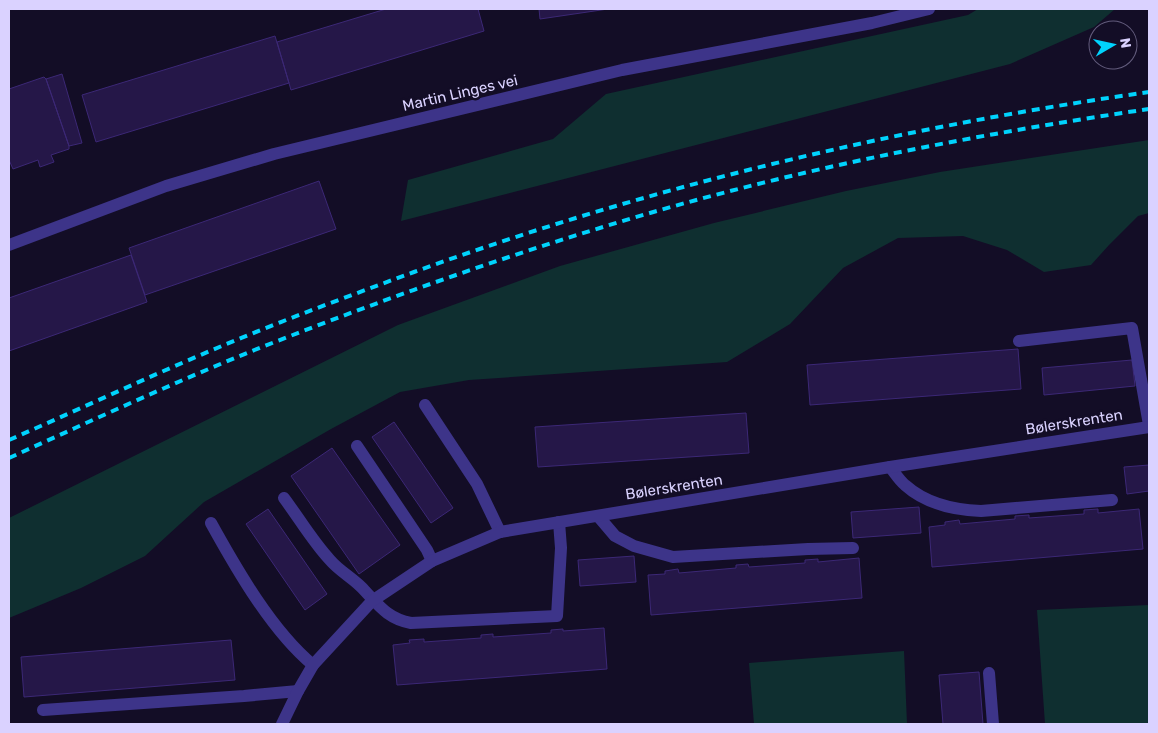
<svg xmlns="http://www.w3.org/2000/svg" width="1158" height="733" viewBox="0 0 1158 733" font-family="Rubik,sans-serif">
  <rect width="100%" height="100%" fill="#130d26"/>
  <path fill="#0f2f30" d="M 978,9 L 1115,9 L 1094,27 L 1010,64 L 401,221 L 408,180 L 553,139 L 606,94 L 968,15 Z
    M 1149,140 L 1149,213 L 1138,216 L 1109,245 L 1091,265 L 1044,272 L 1007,250 L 963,236 L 898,238 L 843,268 L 790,324 L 727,362 L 469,380 L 400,392 L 331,429 L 204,502 L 145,556 L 81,588 L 9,618 L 9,518 L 398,325 L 560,266 L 714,223 L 846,191 L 940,172 Z
    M 1149,605 L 1149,724 L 1045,724 L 1037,610 Z
    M 904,651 L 907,724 L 754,724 L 749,663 Z"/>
  <path fill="#251748" stroke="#3c2876" d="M 386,9 L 478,9 L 484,31 L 291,90 L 277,42 Z
    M 539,9 L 608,9 L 540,19 Z
    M 275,36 L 289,83 L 96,142 L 82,95 Z
    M 62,74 L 82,143 L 69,146 L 46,79 Z
    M 44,77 L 46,79 L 69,146 L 69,149 L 51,155 L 54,162 L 40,167 L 38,160 L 13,169 L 9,160 L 9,89 Z
    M 319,181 L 336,229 L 145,295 L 129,248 Z
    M 131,255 L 147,302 L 9,351 L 9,298 Z
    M 1018,349 L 1021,389 L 810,405 L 807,365 Z
    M 1132,360 L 1135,386 L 1044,395 L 1042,368 Z
    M 746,413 L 749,453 L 538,467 L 535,427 Z
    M 394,422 L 453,508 L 431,523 L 372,437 Z
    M 332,448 L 400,545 L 359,574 L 291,476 Z
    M 1149,465 L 1149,491 L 1127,494 L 1124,467 Z
    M 919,507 L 921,533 L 853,538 L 851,512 Z
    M 268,509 L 327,594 L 305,610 L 246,524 Z
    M 1098,509 L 1098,513 L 1139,509 L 1143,549 L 932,567 L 929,527 L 945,525 L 945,522 L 959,520 L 960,524 L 1015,519 L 1015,516 L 1029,515 L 1029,518 L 1084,514 L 1084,510 Z
    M 634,556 L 636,582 L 580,586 L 578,560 Z
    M 859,558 L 862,598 L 651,615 L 648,575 L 665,574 L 665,571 L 678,569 L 679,573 L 736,568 L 736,565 L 748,564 L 749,567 L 805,563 L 805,560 L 818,559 L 818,562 Z
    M 604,628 L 607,669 L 397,685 L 393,645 L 410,643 L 409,640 L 424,639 L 424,642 L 481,638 L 481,635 L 493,634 L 493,637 L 551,633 L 551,630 L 563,629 L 563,631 Z
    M 231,640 L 235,680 L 24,697 L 21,657 Z
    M 979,672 L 983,724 L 943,724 L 939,675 Z"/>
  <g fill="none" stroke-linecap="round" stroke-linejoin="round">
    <path stroke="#3d3489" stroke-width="12" d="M 1019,341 L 1132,328 L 1149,425
      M 425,405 L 477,484 L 500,532
      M 357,446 L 427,550 L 432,561
      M 890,467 C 895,473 899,480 905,485 C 925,503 954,510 981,511 L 1112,500
      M 284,498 C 299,518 313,542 330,560 C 340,572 355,579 365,591 C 380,607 389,619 411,623 L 557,616 L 561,548 L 559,522
      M 598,516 L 615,536 L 634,546 L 673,557 L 808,549 L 853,548
      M 211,523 C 237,570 272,631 313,665
      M 989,673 L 993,724
      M 43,710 L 244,696 L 298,691"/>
    <path stroke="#3d3489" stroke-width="12" d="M 9,245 L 166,186 L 274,154 L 622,70 L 872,23 L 929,9
      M 282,724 L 298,691 L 313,665 L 372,601 L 432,561 L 500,532 L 890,467 L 1149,427"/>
    <path stroke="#00d3fd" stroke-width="4" stroke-dasharray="8 6" stroke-linecap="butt" d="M 9,440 C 89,405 169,367 251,334 C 305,312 360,292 414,272 C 651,186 900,127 1149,92
      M 9,458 C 93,420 177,381 262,347 C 374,303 488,262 603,227 C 781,172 965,136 1149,109"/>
  </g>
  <g text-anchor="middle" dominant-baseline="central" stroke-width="5" stroke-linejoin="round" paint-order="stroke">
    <g font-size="15" fill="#dad2ff" stroke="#130d26">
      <text transform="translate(460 93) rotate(-13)">Martin Linges vei</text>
      <text transform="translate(1074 422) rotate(-9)">Bølerskrenten</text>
      <text transform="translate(674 487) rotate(-9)">Bølerskrenten</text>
    </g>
  </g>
  <rect width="1158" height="733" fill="none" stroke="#dad2ff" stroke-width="20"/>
  <g transform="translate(1113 45) rotate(81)"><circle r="24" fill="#130d26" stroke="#635c7d"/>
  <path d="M0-4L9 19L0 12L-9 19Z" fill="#00d3fd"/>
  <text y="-8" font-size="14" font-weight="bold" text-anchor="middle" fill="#dad2ff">N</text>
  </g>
</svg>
